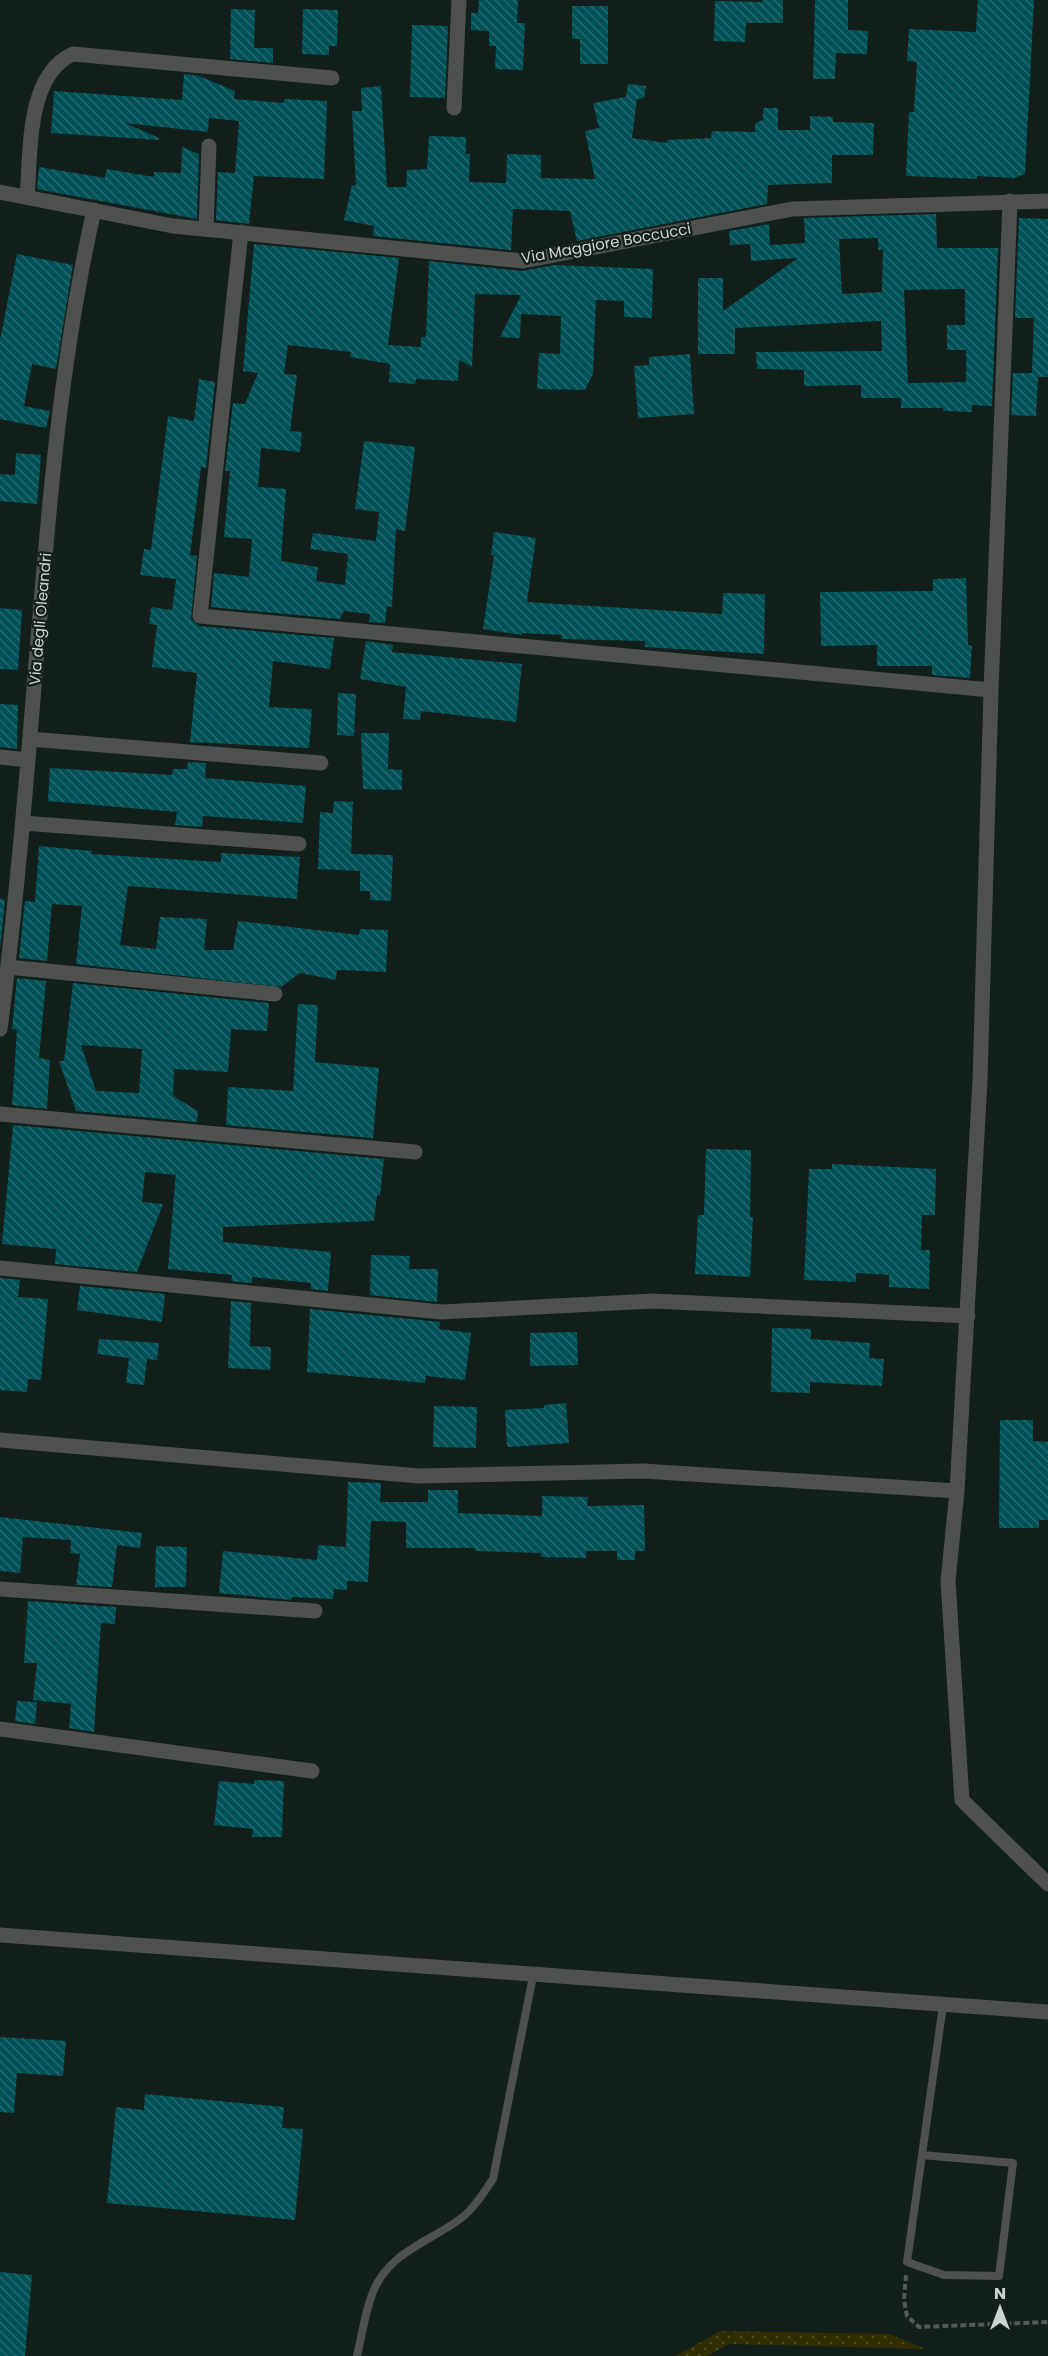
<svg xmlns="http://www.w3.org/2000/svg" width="1048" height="2356" viewBox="0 0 1048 2356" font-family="Poppins,sans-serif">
  <defs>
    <pattern id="grass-dots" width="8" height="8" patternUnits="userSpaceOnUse" patternTransform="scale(1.5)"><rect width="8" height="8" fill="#302d00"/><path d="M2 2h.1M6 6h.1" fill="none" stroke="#4d4b24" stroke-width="1.8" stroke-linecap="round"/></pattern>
    <pattern id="building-back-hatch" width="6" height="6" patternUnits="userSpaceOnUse" patternTransform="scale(1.5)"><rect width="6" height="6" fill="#005057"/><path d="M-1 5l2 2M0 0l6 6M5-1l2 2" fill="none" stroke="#24686e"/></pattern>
  </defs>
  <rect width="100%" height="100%" fill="#131f1b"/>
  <path fill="url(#grass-dots)" d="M 720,2331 L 889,2334 L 926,2349 L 729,2344 L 707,2356 L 676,2356 Z"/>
  <path fill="url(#building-back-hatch)" fill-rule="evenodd" d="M 479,0 L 518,0 L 517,23 L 525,23 L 523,70 L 495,69 L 496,46 L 489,46 L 489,31 L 471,30 L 471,13 L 478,13 Z
    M 762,0 L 783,0 L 783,23 L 746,23 L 745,42 L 714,41 L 715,1 L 762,2 Z
    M 815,0 L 848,0 L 848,30 L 868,31 L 867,54 L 836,53 L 835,79 L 813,79 Z
    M 978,0 L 1034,0 L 1025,174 L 1014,178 L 977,176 L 977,179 L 906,176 L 909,112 L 914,112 L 917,62 L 907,61 L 909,29 L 976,32 Z
    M 572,6 L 608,6 L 608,64 L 580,64 L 580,39 L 572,39 Z
    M 231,9 L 255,10 L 254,48 L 273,48 L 273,63 L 230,59 Z
    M 303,9 L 338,10 L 337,46 L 329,46 L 329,55 L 302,54 Z
    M 412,25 L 448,26 L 445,98 L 410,97 Z
    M 184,74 L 199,76 L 235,91 L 234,99 L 284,103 L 284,99 L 327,101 L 324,179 L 254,176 L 249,224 L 216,220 L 218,172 L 235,173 L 239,121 L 209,118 L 208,132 L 125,123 L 159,138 L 159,140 L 51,133 L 54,91 L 182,100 Z
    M 628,84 L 646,86 L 644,98 L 637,99 L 632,138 L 667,143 L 667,140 L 711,138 L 712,131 L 755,132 L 755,123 L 763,120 L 763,108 L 778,108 L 778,130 L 810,130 L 810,116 L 833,117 L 833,122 L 874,123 L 873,155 L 832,155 L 832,183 L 768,185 L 767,204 L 577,241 L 570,211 L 513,209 L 511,250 L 373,236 L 374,226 L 344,220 L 352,185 L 356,186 L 352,111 L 362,111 L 361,88 L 381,86 L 387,187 L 406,187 L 407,170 L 427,169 L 429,136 L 466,137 L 466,154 L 470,154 L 469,182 L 506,183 L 507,154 L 541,155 L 541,178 L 595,179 L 585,131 L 599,128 L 593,103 L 626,97 Z
    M 182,147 L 199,154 L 197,219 L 37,189 L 39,167 L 105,178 L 107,169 L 154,177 L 154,172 L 181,173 Z
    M 936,214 L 937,248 L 998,248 L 992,406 L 972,405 L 972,412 L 943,411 L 943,408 L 901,408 L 901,398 L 861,398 L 861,385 L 804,386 L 804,370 L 757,369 L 756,352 L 882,351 L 881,321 L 735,328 L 735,354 L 698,354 L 698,278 L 723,278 L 723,311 L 798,258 L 751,261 L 750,244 L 730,245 L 729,231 L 769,224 L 770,245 L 805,243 L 804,218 ZM 878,238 L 878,250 L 883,250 L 882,292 L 842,294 L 839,239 ZM 965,289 L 965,325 L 947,325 L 947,350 L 966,350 L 966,382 L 908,383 L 904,290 Z
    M 1019,218 L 1048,219 L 1048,377 L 1038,377 L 1036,416 L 1011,415 L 1013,373 L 1032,373 L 1034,318 L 1015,318 Z
    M 254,244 L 399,258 L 388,345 L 421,347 L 421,337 L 426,337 L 429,261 L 522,271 L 554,265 L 653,269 L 652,318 L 624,317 L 624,301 L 596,300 L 593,374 L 585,390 L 537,389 L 539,353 L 560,354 L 561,316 L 521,314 L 520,338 L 500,337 L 521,295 L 475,294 L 472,367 L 459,360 L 458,381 L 416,379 L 415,384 L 389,382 L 390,364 L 350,357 L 351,352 L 288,345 L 284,374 L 297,375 L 290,431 L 302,432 L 300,452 L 261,448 L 258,487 L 286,489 L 281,561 L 318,567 L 316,581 L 345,585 L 348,554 L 310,549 L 313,533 L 376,541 L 379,512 L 355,509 L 364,441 L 415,447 L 405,531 L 396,529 L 392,607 L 387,606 L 385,623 L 369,622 L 370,614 L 344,611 L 340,619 L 211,607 L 214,573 L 249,577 L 252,539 L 224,537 L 230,471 L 225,471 L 233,403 L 245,404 L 258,373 L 243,371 Z
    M 17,254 L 73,265 L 56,369 L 32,364 L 24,406 L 50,411 L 46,428 L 0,419 L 0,340 Z
    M 690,354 L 694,414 L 638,418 L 634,366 L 649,365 L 649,357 Z
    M 199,379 L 215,382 L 206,468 L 201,467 L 190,555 L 197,556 L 191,619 L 199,626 L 334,638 L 330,669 L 273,661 L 269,707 L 312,709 L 309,748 L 190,742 L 197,673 L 152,667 L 157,625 L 149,624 L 151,607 L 172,610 L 176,579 L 140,575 L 144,549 L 151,550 L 168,416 L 194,421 Z
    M 16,453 L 41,455 L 37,504 L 0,501 L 0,474 L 15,475 Z
    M 494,532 L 536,538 L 527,602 L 722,614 L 723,593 L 765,594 L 764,654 L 645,647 L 645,641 L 561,639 L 562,635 L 522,633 L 522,635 L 483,629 L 494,555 L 491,555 Z
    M 966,578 L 968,645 L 972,646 L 970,678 L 932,675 L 932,666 L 877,666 L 877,645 L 821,646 L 820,592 L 933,591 L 933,579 Z
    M 0,608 L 22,610 L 18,670 L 0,669 Z
    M 366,641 L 393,645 L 392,652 L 522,664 L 516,722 L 421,711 L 420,720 L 403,719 L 406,687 L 360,679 Z
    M 338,693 L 356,694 L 354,736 L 337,735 Z
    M 0,704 L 18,705 L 17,749 L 0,747 Z
    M 361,733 L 389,733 L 388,769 L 402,770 L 402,790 L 363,789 Z
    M 188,762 L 206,763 L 205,778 L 306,786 L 303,823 L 203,816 L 202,827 L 175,825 L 177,812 L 48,801 L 50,768 L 172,775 L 173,769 L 187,769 Z
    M 334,801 L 353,802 L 351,854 L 393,855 L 391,901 L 370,900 L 370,891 L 360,891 L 360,871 L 318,869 L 320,812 L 333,813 Z
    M 39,846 L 92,851 L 91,854 L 221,862 L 221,853 L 300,857 L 297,899 L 128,886 L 120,945 L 156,949 L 160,917 L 207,919 L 204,950 L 233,950 L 238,921 L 359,935 L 360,929 L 388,930 L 386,972 L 337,970 L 336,980 L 300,973 L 281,987 L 76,964 L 82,906 L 52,904 L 47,961 L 19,958 L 25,901 L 35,902 Z
    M 0,899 L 5,900 L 0,949 Z
    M 17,978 L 46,981 L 39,1058 L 50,1060 L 47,1109 L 12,1105 L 17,1030 L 12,1029 Z
    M 73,983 L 269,1003 L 267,1031 L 231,1029 L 228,1072 L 174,1069 L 173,1096 L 198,1111 L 197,1122 L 76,1111 L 59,1061 L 64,1061 ZM 81,1045 L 142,1049 L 139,1093 L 96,1091 Z
    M 298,1004 L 318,1005 L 315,1062 L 379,1068 L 373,1138 L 226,1125 L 228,1087 L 293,1091 Z
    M 13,1125 L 384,1159 L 380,1195 L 377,1195 L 374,1221 L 223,1227 L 223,1242 L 331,1252 L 328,1291 L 311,1289 L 311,1283 L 252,1277 L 252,1283 L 231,1281 L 232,1275 L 168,1269 L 176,1171 L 175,1175 L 145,1172 L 142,1202 L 163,1204 L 137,1272 L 55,1264 L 56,1249 L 2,1244 Z
    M 706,1149 L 751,1150 L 750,1217 L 753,1217 L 750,1277 L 695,1274 L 698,1215 L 704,1215 Z
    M 832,1164 L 936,1169 L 935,1215 L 922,1215 L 921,1250 L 930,1250 L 929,1289 L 889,1287 L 889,1275 L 856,1273 L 856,1282 L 804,1280 L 809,1169 L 832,1169 Z
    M 371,1255 L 410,1256 L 409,1269 L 438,1269 L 437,1302 L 370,1295 Z
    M 0,1278 L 20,1280 L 18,1297 L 48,1299 L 41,1380 L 28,1379 L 27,1392 L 0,1390 Z
    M 80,1286 L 165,1294 L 162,1322 L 77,1310 Z
    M 231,1301 L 251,1303 L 250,1346 L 271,1347 L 270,1370 L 228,1368 Z
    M 310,1309 L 440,1322 L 439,1329 L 471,1333 L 465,1380 L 426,1376 L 425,1383 L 307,1372 Z
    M 772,1328 L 811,1329 L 811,1339 L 870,1343 L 869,1358 L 884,1359 L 882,1386 L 810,1382 L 810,1393 L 771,1392 Z
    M 577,1332 L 578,1365 L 530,1366 L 530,1333 Z
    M 99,1339 L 159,1343 L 157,1360 L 147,1359 L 144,1385 L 126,1383 L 129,1358 L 97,1354 Z
    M 566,1403 L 569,1443 L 507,1447 L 505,1410 L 544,1408 L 544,1405 Z
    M 434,1406 L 477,1407 L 476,1448 L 433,1447 Z
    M 1000,1420 L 1033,1420 L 1033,1441 L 1048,1442 L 1048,1520 L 1039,1520 L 1039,1528 L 999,1528 Z
    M 348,1482 L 381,1483 L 380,1502 L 428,1502 L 428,1490 L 458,1490 L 458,1513 L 542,1516 L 542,1496 L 588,1497 L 587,1506 L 644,1505 L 645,1551 L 635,1551 L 635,1560 L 617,1560 L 617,1551 L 586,1551 L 586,1558 L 541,1557 L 541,1553 L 475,1551 L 475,1548 L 406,1548 L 406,1522 L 371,1521 L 368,1582 L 347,1581 L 347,1590 L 334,1589 L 333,1599 L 292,1597 L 291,1600 L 219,1593 L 223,1551 L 317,1560 L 318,1545 L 346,1547 Z
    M 0,1517 L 142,1533 L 140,1548 L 117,1545 L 112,1587 L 76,1585 L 80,1554 L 70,1553 L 71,1540 L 23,1537 L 20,1573 L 0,1571 Z
    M 156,1546 L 187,1547 L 186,1587 L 155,1587 Z
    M 28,1601 L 116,1607 L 115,1624 L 101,1623 L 94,1732 L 69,1728 L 71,1704 L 33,1700 L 37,1663 L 24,1663 Z
    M 17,1701 L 37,1702 L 35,1724 L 15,1721 Z
    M 254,1780 L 284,1781 L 282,1837 L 252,1837 L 253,1829 L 214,1825 L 219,1781 L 254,1784 Z
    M 0,2037 L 66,2041 L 63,2076 L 17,2073 L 14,2113 L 0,2112 Z
    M 145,2094 L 284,2107 L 282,2128 L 303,2129 L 295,2220 L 107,2203 L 116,2107 L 144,2110 Z
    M 0,2272 L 32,2275 L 25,2356 L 0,2356 Z"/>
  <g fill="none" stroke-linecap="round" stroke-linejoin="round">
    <path stroke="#505a57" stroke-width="4" stroke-dasharray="6 3" stroke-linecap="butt" d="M 906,2275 L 904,2300 L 907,2316 L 919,2327 L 1048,2322"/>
    <path stroke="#4e514d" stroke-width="8" d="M 922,2155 L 907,2262 L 944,2275 L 999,2276 L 1013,2163 L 922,2155 L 943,2005
      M 357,2356 C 362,2335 365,2312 373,2292 C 389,2251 433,2241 464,2216 C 476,2206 484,2192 493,2179 L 533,1976"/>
    <path stroke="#4e514d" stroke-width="15" d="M 454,108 L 459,0
      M 27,196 C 31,152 26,75 73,54 L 332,78
      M 206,229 L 209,146
      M 241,232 L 200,616 L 991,690 L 980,1081 L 957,1491 L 948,1581 L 962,1800 L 1048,1884
      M 991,690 L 1010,201
      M 30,739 L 321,763
      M 0,757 L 27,760
      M 23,823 L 299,844
      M 8,967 L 275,994
      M 0,1029 C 13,932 22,834 30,736 C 45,560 55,383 94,210
      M 0,1114 L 415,1152
      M 0,1268 L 441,1312 L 653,1301 L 968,1316
      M 0,1440 L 419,1476 L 643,1471 L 957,1491
      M 0,1589 L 315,1611
      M 0,1729 L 312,1771
      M 0,1935 L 1048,2012"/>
    <path stroke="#4e514d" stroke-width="15" d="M 0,192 L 173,226 L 523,261 L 792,209 L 1048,201"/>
  </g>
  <g text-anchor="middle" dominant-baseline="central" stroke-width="4.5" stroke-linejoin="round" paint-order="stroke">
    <g font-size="15" fill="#ccd4d1" stroke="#131f1b">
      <text transform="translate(606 243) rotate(-10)">Via Maggiore Boccucci</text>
      <text transform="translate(40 619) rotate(-85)">Via degli Oleandri</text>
    </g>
  </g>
  <g transform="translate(1000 2308)" stroke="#131f1b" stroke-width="4.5" paint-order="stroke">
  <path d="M0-4.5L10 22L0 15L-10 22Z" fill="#ccd4d1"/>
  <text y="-9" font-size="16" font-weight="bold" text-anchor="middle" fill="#ccd4d1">N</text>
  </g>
</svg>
